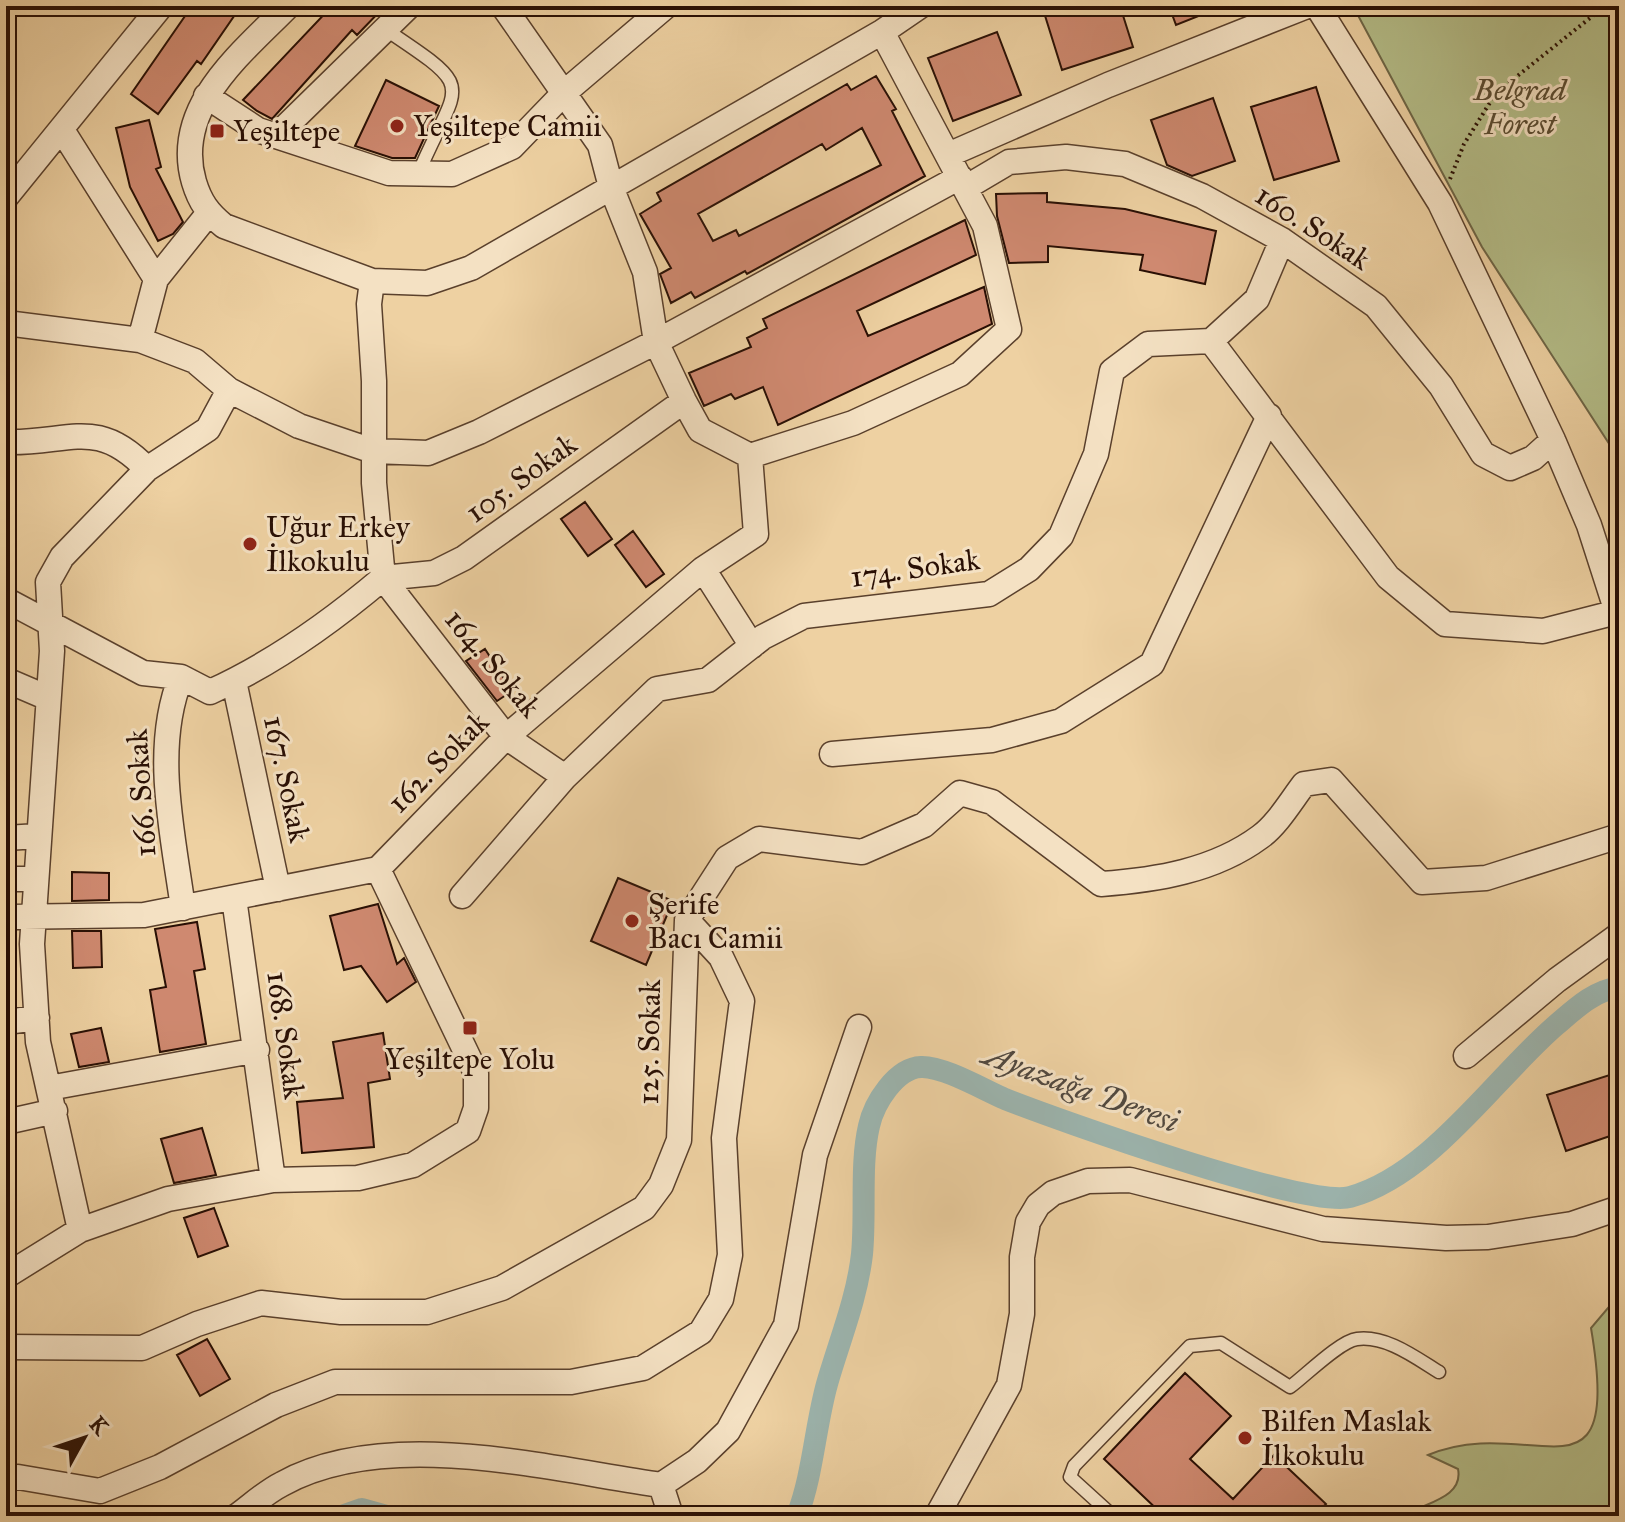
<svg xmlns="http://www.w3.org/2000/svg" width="1625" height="1522" viewBox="0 0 1625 1522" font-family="'IM FELL Great Primer',serif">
  <rect width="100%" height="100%" fill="#eed1a2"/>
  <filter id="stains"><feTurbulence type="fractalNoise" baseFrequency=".0025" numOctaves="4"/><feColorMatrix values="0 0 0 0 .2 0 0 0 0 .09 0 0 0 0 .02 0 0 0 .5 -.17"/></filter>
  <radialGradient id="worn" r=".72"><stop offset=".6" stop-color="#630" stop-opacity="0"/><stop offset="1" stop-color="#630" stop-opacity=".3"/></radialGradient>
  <path fill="#b4bd88" stroke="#6e6646" stroke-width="2" d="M 1353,6 L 1619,6 L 1619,459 L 1482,247 Z
    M 1619,1295 L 1619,1516 L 1415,1516 L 1415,1510 C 1434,1501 1463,1494 1458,1469 L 1428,1455 C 1532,1411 1623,1518 1591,1328 Z"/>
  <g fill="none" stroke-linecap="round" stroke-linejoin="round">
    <path stroke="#9cb5af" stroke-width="22" d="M 342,1516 L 362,1509 L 387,1516
      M 797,1516 C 813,1475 815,1427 827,1384 C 839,1342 857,1299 862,1254 C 866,1214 860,1164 869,1126 C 874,1103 896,1068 921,1067 C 943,1066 984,1090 1005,1099 C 1058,1120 1308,1209 1350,1197 C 1430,1175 1493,1080 1555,1026 C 1575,1009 1593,991 1619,987"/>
  </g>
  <path fill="#cf8970" stroke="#290f04" stroke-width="2" fill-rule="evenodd" d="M 192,6 L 241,6 L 201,64 L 197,61 L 158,114 L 131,94 Z
    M 332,6 L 385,6 L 357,35 L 352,30 L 272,119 L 257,111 L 243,100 Z
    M 1042,6 L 1120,6 L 1133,47 L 1062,70 Z
    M 1169,6 L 1221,6 L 1221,7 L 1176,25 Z
    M 997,32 L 1021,95 L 953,121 L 928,58 Z
    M 876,76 L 896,109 L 892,111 L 925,176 L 747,274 L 745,271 L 695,298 L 691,292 L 671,303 L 660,274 L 671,268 L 640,214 L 661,201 L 657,193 L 847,84 L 851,90 ZM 862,128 L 881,165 L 739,236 L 736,230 L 713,241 L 698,214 L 822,144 L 826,150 Z
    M 386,80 L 439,106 L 415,158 L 392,158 L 355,146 Z
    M 1316,87 L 1339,161 L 1274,180 L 1251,107 Z
    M 1213,98 L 1235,161 L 1192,176 L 1167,165 L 1151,120 Z
    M 149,120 L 161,167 L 156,169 L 183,222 L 173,234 L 158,241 L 130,187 L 116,128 Z
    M 1047,193 L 1047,202 L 1125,209 L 1216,231 L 1205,284 L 1140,270 L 1143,255 L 1048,246 L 1048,262 L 1009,263 L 997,216 L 996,194 Z
    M 965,220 L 976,255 L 857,311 L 868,336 L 984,287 L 992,324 L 778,425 L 763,387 L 735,399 L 731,394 L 704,406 L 689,373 L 751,347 L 747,338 L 767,328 L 763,319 Z
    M 585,502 L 612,539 L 588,556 L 561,519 Z
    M 633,531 L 664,574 L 646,587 L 615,545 Z
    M 485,649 L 512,691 L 497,701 L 466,661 Z
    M 72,872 L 109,873 L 109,900 L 72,901 Z
    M 618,878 L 673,901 L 646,965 L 591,941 Z
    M 378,904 L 397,964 L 404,958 L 416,982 L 387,1002 L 361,966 L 344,970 L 330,916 Z
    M 197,922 L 205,969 L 194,971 L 206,1044 L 160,1052 L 150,990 L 166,987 L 155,929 Z
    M 72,931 L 101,931 L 102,967 L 73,968 Z
    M 101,1028 L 109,1062 L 79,1067 L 71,1034 Z
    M 383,1033 L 390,1079 L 368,1083 L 374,1147 L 302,1153 L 297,1102 L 343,1098 L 333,1042 Z
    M 1619,1072 L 1619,1133 L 1566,1151 L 1547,1095 Z
    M 202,1128 L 216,1175 L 174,1183 L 161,1139 Z
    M 214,1208 L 228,1246 L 198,1257 L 184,1218 Z
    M 207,1339 L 230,1379 L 200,1396 L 177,1355 Z
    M 1185,1373 L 1231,1416 L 1190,1459 L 1233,1499 L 1274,1455 L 1326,1504 L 1314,1516 L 1164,1516 L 1104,1459 Z"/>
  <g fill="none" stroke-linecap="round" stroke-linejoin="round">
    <defs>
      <path id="service" d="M 385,29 C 479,92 459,78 418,174
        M 1113,1516 L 1070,1477 L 1074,1466 L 1190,1346 L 1221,1343 L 1290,1387 C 1305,1376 1340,1341 1357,1339 C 1386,1335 1416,1358 1439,1372"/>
      <path id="minor" d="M 288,6 C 242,53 172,107 194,182 C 200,202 208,213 224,226 L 372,281 L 427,283 L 471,268 L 882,32 L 920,6
        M 503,6 L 600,145 L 611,187 L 645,272 L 656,342 L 684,401 L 700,430 L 750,456 L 853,423 L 960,374 L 1009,329 L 985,226 L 882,32
        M 206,96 L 258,130 L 389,173 L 452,174 L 512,147 L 565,92 L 666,6
        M 62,130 L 156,279
        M 276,136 L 409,6
        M 948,155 L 1108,85 L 1307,6
        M 965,188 L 1009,162 L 1066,157 L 1125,164 L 1202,196 L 1282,240 L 1376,306 L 1441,386 L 1483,454 L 1510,468 L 1533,458 L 1553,440
        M 6,197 L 161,6
        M 6,323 L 140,340 L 195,361 L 229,390 L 299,426 L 373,451 L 428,453 L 479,432 L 656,342 L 960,177
        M 140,340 L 156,279 L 208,214
        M 1211,341 L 1388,577 L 1445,624 L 1543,631 L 1617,612 L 1589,525 L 1553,440 L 1440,203 L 1317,6
        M 6,442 C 69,444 96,416 147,469
        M 703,569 L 752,646
        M 383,578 L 434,573 L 464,558 L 684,401
        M 383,578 L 506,737 L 565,777
        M 6,600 L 143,673 L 181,677 L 210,692 C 272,664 331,622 383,578 L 374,483 L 374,381 L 369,304 L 372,281
        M 181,677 C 152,748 173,834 183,908
        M 6,680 L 48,698
        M 234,681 L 278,889
        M 832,754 L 992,740 L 1061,721 L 1152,664 L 1269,416
        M 6,838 L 38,836
        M 6,879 L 35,879
        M 462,896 L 565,777 L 657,689 L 708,680 L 763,637 L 804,616 L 989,594 L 1029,569 L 1061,536 L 1096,454 L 1112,371 L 1148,344 L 1211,341 L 1257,299 L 1282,240
        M 234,898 L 273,1180
        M 6,917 L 144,915 L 378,869 L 506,737 L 703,569 L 756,534 L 750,456
        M 6,1022 L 37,1018
        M 1466,1056 L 1557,980 L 1619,935
        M 49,1088 L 257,1050
        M 6,1122 L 55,1111
        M 80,1230 L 38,1042 L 32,944 L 52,651 L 48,582 L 62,557 L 147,469 L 208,429 L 229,390
        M 6,1276 L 80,1230 L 168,1199 L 273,1180 L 358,1178 L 413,1165 L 468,1131 L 476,1108 L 476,1073 L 378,869
        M 6,1347 L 142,1348 L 197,1324 L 261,1303 L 341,1312 L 427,1312 L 502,1288 L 644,1208 L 661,1185 L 679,1140 L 687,920 L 727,858 L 759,839 L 862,852 L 924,825 L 960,793 L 992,802 L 1101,884 C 1156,880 1214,871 1260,837 C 1277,825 1291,801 1304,784 L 1331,780 L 1422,882 L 1486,878 L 1619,836
        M 6,1480 L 18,1477 L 100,1491 L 160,1467 L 276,1405 L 335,1382 L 571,1382 L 643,1368 L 701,1332 L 721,1299 L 730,1255 L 724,1138 L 742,1001 L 721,957 L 687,920
        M 661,1485 L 697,1461 L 728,1431 L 786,1325 L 815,1155 L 859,1027
        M 661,1485 L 671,1516
        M 237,1516 C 252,1505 266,1492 282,1484 C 387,1426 548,1469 661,1485
        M 937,1516 L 1009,1385 L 1022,1314 L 1022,1257 L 1028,1222 L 1038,1205 L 1053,1193 L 1088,1181 L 1130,1180 L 1323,1229 L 1446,1238 L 1488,1237 L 1572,1224 L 1619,1208"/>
    </defs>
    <use href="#service" stroke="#5a402c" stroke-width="15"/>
    <use href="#minor" stroke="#5a402c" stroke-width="27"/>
    <path stroke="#290f04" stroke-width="4" stroke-dasharray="2 4" stroke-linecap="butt" d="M 1450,179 L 1464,144 L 1496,93 L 1605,6"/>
    <use href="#service" stroke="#f4e1c3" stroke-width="12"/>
    <use href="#minor" stroke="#f4e1c3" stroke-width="24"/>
  </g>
  <g fill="#8f2418" stroke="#f4e1c3" stroke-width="3">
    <circle cx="397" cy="126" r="8"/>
    <rect x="209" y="123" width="16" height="16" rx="4"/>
    <circle cx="250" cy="544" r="8"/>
    <circle cx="632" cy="921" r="8"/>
    <rect x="462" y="1020" width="16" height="16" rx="4"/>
    <circle cx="1245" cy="1438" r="8"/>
  </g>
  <g text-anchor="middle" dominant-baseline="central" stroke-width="6" stroke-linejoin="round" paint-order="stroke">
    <g font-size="30" font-style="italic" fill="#5a4c32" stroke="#f4e1c3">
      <text x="1520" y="90">Belgrad<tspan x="1520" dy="34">Forest</tspan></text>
    </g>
    <g font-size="30" fill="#290f04" stroke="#f4e1c3" text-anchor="start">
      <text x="413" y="126">Yeşiltepe Camii</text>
      <text x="233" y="131">Yeşiltepe</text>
      <text x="266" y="527">Uğur Erkey<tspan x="266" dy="34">İlkokulu</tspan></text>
      <text x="648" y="904">Şerife<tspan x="648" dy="34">Bacı Camii</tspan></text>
      <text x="470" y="1059" text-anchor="middle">Yeşiltepe Yolu</text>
      <text x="1261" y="1421">Bilfen Maslak<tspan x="1261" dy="34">İlkokulu</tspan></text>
    </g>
    <g font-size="30" fill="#290f04" stroke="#f4e1c3">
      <text transform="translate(1313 227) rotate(33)">160. Sokak</text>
      <text transform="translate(521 478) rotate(-36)">105. Sokak</text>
      <text transform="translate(915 568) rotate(-8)">174. Sokak</text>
      <text transform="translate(493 663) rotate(50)">164. Sokak</text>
      <text transform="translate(438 762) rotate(-45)">162. Sokak</text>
      <text transform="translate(287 779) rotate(78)">167. Sokak</text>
      <text transform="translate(141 793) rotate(-94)">166. Sokak</text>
      <text transform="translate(286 1035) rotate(82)">168. Sokak</text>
      <text transform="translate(649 1042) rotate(-89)">125. Sokak</text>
    </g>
    <g font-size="32" font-style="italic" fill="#514940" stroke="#f4e1c3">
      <text transform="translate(1081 1088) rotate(20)">Ayazağa Deresi</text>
    </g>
  </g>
  <rect width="1625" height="1522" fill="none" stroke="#eed1a2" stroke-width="32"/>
  <rect x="8" y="8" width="1609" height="1506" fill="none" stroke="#290f04" stroke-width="4"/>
  <rect x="16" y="16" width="1593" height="1490" fill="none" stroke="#290f04" stroke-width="2"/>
  <g transform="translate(84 1438) rotate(50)" stroke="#f4e1c3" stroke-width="6" paint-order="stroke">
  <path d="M0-6L14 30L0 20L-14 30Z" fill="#290f04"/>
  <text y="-12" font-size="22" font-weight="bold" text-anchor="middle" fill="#290f04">K</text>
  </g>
  <rect width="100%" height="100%" filter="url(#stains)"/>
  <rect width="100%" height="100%" fill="url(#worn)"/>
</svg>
